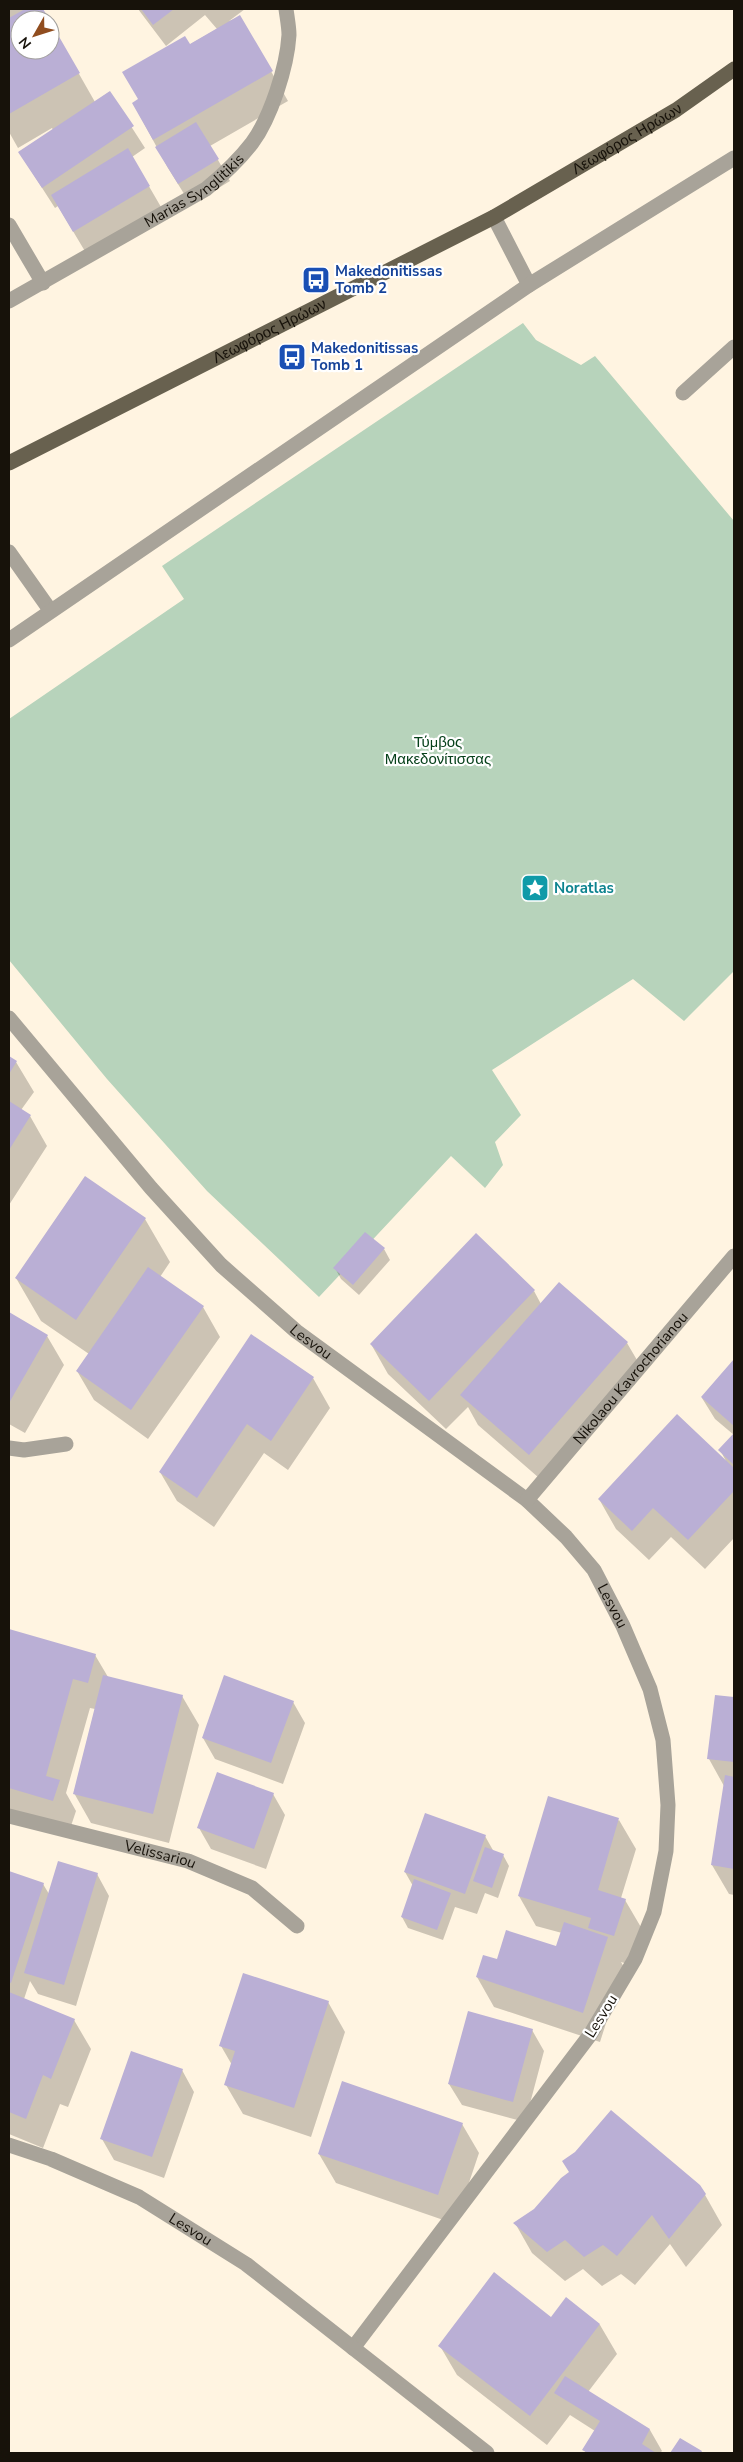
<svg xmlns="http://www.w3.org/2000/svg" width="743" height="2462" viewBox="0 0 743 2462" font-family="'Nunito Sans',sans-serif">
  <rect width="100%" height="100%" fill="#fff4e1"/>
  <path fill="#b7d3bb" d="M 523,323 L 536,340 L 581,365 L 595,356 L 734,521 L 734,971 L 684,1021 L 633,979 L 492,1070 L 521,1115 L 495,1142 L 503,1165 L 485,1188 L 451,1156 L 319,1297 L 207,1191 L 107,1079 L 9,960 L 9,719 L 184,599 L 162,566 Z"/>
  <path fill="#0003" d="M 9,9 L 42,9 L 48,20 L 20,20 L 20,50 L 50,50 L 50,23 L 95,102 L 109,92 L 145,148 L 132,157 L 161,207 L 86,253 L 58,206 L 55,208 L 19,152 L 53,130 L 52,128 L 18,148 L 9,132 Z
    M 138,9 L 245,9 L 229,21 L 240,17 L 288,101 L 210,146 L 230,181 L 191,205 L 168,168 L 133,103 L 140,100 L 189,45 L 217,29 L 205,15 L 166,46 Z
    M 9,1057 L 16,1062 L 34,1092 L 21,1110 L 30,1116 L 47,1146 L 9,1205 Z
    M 85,1177 L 145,1219 L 170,1262 L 160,1277 L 203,1307 L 220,1337 L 148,1439 L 94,1400 L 77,1371 L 89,1354 L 41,1321 L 16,1278 Z
    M 384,1249 L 390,1260 L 359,1295 L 341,1279 L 335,1268 Z
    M 534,1291 L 541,1304 L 627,1343 L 644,1372 L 546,1484 L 478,1425 L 468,1407 L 446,1429 L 388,1374 L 371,1344 Z
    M 9,1314 L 47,1336 L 64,1365 L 25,1433 L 9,1424 Z
    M 734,1361 L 734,1538 L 705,1569 L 671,1537 L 649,1560 L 616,1529 L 599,1499 L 726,1461 L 720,1450 L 734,1435 L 715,1419 L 702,1398 Z
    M 313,1378 L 330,1408 L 288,1470 L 264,1453 L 214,1527 L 177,1501 L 160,1472 Z
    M 9,1630 L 95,1655 L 108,1677 L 182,1696 L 199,1725 L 169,1843 L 91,1823 L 74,1793 L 95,1709 L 90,1708 L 66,1793 L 76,1811 L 70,1829 L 9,1812 Z
    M 716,1697 L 734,1699 L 734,1895 L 729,1894 L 712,1865 L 724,1786 L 709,1759 Z
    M 293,1702 L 305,1723 L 283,1784 L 215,1759 L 203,1738 Z
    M 273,1794 L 285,1815 L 266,1869 L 211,1849 L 199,1828 Z
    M 619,1820 L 636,1849 L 621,1898 L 625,1900 L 642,1929 L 631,1965 L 621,1962 L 624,1967 L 600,2042 L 494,2007 L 477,1977 L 484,1956 L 497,1961 L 557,1948 L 562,1933 L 536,1926 L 519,1896 Z
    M 485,1836 L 494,1852 L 503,1855 L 509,1866 L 498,1898 L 485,1893 L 477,1914 L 455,1907 L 443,1940 L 408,1928 L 402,1917 L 413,1886 L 405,1872 Z
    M 9,1872 L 43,1884 L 49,1894 L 97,1874 L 109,1896 L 76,2006 L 38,1994 L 30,1981 L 24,1999 L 74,2020 L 91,2049 L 68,2107 L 60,2104 L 43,2148 L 9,2134 Z
    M 328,2002 L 345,2032 L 311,2137 L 243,2114 L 226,2085 L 232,2065 L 221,2046 Z
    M 532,2030 L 544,2051 L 525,2122 L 462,2105 L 449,2084 Z
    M 182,2070 L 194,2092 L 164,2178 L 114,2160 L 102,2139 Z
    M 462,2124 L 479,2153 L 455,2224 L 336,2183 L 319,2154 Z
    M 570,2173 L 700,2186 L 722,2225 L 686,2267 L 670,2244 L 635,2285 L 621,2274 L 602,2286 L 583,2269 L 565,2281 L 532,2253 L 515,2223 L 535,2210 Z
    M 566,2299 L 600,2325 L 617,2354 L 588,2392 L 650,2430 L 662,2451 L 660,2453 L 586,2453 L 584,2450 L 595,2431 L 570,2415 L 547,2445 L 457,2375 L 440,2346 L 551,2319 Z"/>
  <path fill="#baafd5" d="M 25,9 L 43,9 L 50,20 L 20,20 L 20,50 L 50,50 L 50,21 L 80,73 L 9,114 L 9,18 Z
    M 141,9 L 174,9 L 153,25 Z
    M 240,15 L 273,71 L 153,140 L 132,103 L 138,99 L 122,72 L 185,36 L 190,44 Z
    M 110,91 L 134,126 L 42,188 L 18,152 Z
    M 196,122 L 219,159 L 178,184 L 155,147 Z
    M 128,148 L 150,186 L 73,232 L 51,195 Z
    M 9,1056 L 17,1061 L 9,1074 Z
    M 9,1101 L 31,1115 L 9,1150 Z
    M 85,1176 L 146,1218 L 76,1320 L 15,1278 Z
    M 365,1232 L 385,1248 L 353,1285 L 333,1268 Z
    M 476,1233 L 535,1290 L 429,1401 L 370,1344 Z
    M 148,1267 L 204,1306 L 131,1410 L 76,1371 Z
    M 559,1282 L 628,1342 L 529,1455 L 460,1395 Z
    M 9,1312 L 48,1335 L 9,1403 Z
    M 251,1334 L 314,1377 L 271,1441 L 247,1424 L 197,1498 L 159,1472 Z
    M 734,1359 L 734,1426 L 701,1397 Z
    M 677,1414 L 734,1468 L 734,1491 L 688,1540 L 653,1508 L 632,1531 L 598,1499 Z
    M 734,1433 L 734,1465 L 718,1450 Z
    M 9,1629 L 96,1654 L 88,1683 L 73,1679 L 46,1776 L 60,1780 L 53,1801 L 9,1788 Z
    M 103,1675 L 183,1695 L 153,1814 L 73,1794 Z
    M 224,1675 L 294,1701 L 271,1763 L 202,1738 Z
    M 715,1695 L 734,1697 L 734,1762 L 707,1759 Z
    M 217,1772 L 274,1793 L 254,1849 L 197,1828 Z
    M 725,1775 L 734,1777 L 734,1869 L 711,1865 Z
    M 548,1796 L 619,1818 L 598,1890 L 626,1899 L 614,1936 L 588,1928 L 591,1918 L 518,1896 Z
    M 425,1813 L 486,1835 L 465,1894 L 404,1872 Z
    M 485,1847 L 504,1854 L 492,1888 L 473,1881 Z
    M 58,1861 L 98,1873 L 64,1985 L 24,1973 Z
    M 9,1871 L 44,1883 L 11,1983 L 9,1982 Z
    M 414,1879 L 451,1893 L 437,1930 L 401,1917 Z
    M 564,1922 L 608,1937 L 583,2013 L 476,1977 L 483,1955 L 497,1959 L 506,1930 L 556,1946 Z
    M 243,1973 L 329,2001 L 294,2108 L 224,2085 L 235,2051 L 219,2046 Z
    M 9,1992 L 75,2019 L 51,2079 L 43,2075 L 26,2119 L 9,2112 Z
    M 468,2011 L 533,2029 L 513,2102 L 448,2084 Z
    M 131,2051 L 183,2069 L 152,2157 L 100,2139 Z
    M 342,2081 L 463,2123 L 438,2195 L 318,2154 Z
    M 611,2110 L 700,2185 L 706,2194 L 669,2239 L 652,2215 L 617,2256 L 603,2245 L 584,2257 L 565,2240 L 547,2252 L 513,2223 L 534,2209 L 561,2178 L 569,2172 L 562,2161 L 575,2152 Z
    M 494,2272 L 551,2317 L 566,2297 L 600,2324 L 530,2416 L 438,2346 Z
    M 565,2376 L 650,2429 L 642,2444 L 656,2453 L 588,2453 L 582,2450 L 600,2421 L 554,2393 Z
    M 680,2438 L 702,2451 L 701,2453 L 670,2453 Z"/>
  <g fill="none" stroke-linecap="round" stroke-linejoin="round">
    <g stroke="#a8a399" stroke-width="15">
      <path d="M 494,217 L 529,285"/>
      <path d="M 9,225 L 43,283"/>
      <path id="s1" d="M 9,301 L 206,189 C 223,175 239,160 252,143 C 271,117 287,67 289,35 C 289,27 287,17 286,9"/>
      <path d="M 683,393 L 734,347"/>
      <path d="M 9,552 L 50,610"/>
      <path d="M 9,640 L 529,285 L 734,158"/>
      <path id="s2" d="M 9,1018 L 151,1188 L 221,1265 L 296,1331 L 527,1500 L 566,1537 L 594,1570 L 623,1626 L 650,1689 L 663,1740 L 668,1805 L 666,1851 L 654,1912 L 635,1959 L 590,2035 L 353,2348"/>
      <path d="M 9,1448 L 24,1450 L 66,1444"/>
      <path id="s3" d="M 527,1500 L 734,1256"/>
      <path id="s4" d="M 9,1816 L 188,1861 L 252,1888 L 297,1926"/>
      <path id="s5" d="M 9,2145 L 51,2159 L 139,2197 L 246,2264 L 487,2453"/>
    </g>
    <path stroke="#68614f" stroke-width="15" id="s6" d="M 9,463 L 494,217 L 676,110 L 734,69"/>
  </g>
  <defs>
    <symbol id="bus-square" viewBox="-11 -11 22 22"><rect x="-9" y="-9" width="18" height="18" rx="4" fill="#1a4fb4" stroke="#fff"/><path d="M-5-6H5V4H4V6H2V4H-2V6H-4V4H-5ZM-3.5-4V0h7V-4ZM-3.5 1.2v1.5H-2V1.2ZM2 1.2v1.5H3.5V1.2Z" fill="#fff"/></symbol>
    <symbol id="sight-square" viewBox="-11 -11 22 22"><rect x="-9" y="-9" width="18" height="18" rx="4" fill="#0f9aa8" stroke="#fff"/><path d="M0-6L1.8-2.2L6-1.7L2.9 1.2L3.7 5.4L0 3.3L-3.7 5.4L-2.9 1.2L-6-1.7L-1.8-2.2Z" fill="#fff"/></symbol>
  </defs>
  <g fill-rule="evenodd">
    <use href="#bus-square" x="300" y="264" width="32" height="32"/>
    <use href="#bus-square" x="276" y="341" width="32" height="32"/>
    <use href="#sight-square" x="519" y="872" width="32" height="32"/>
  </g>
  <g text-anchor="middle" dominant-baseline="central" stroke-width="4.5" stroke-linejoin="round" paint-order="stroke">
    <g font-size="15" fill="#17120a" stroke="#fff">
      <text stroke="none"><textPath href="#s6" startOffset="698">Λεωφόρος Ηρώων</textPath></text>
      <text stroke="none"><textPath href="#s1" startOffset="216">Marias Synglitikis</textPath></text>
      <text stroke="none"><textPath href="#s6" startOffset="292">Λεωφόρος Ηρώων</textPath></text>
      <text stroke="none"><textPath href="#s2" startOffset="444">Lesvou</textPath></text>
      <text stroke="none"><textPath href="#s3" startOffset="160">Nikolaou Kavrochorianou</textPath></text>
      <text stroke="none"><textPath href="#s2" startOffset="849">Lesvou</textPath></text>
      <text stroke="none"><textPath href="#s4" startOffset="156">Velissariou</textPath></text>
      <text transform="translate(601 2016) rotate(-58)">Lesvou</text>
      <text stroke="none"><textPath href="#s5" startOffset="201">Lesvou</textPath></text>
    </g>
    <g font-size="15" font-weight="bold" fill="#164399" stroke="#fff" text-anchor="start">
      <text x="335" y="271">Makedonitissas<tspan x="335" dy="17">Tomb 2</tspan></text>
      <text x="311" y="348">Makedonitissas<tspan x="311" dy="17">Tomb 1</tspan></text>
    </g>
    <g font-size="15" fill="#07411b" stroke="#fff">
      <text x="438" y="742">Τύμβος<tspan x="438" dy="17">Μακεδονίτισσας</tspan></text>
    </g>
    <g font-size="15" font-weight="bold" fill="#0d838f" stroke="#fff" text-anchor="start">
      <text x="554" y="888">Noratlas</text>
    </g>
  </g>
  <rect width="743" height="2462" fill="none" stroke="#17120a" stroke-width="20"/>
  <g transform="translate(35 35) rotate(231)"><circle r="24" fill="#ffffff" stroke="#a2a09d"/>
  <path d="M0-4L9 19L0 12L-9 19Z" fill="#904d1f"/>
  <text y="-8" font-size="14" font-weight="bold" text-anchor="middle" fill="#17120a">N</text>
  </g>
</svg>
